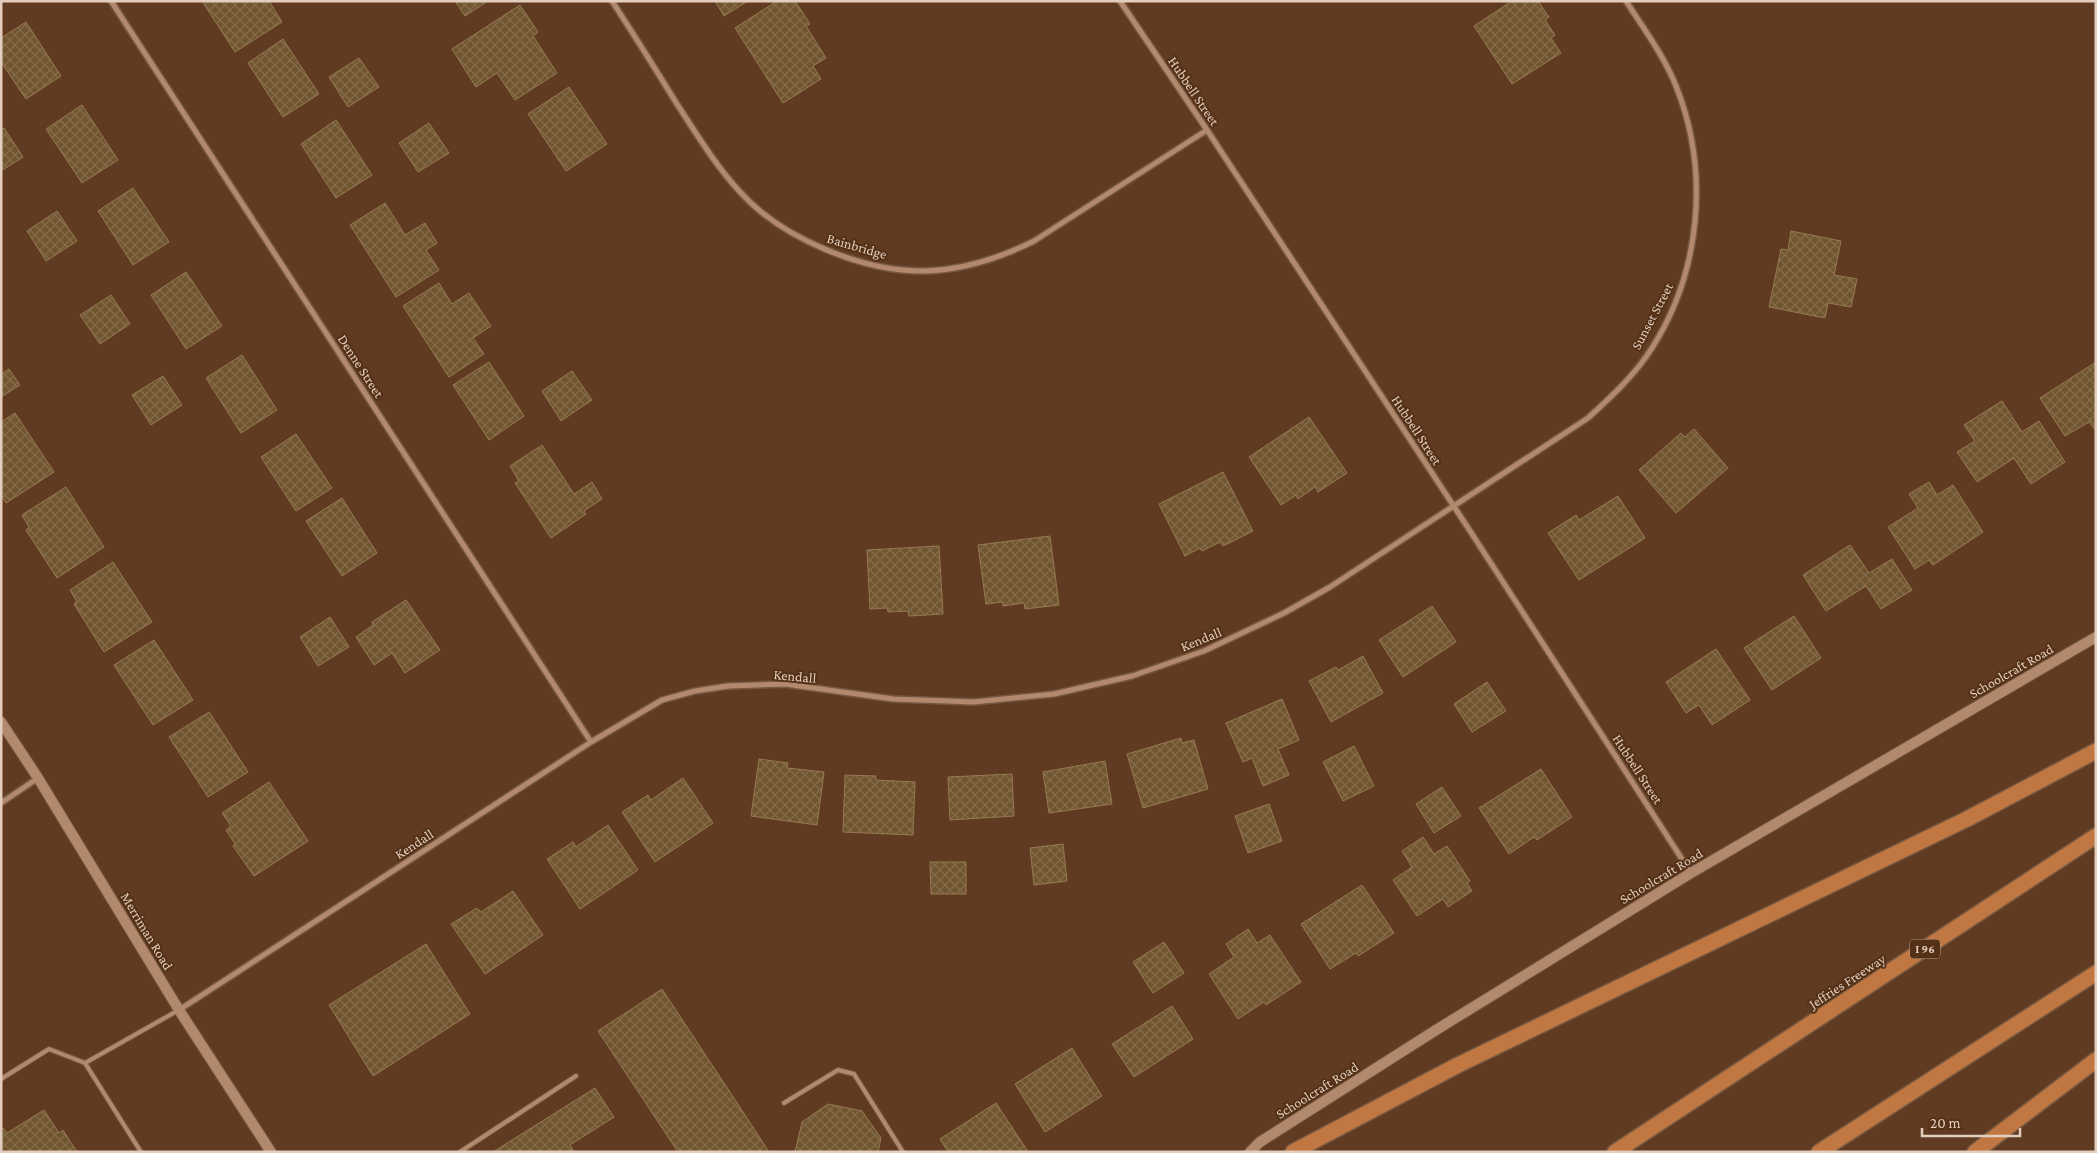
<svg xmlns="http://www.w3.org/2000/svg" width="2097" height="1153" viewBox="0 0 2097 1153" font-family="'Crimson Pro',serif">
  <defs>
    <pattern id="building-cross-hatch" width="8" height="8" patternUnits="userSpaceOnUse" patternTransform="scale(1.25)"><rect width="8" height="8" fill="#70552f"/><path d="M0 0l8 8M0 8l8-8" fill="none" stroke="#846c4b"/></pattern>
  </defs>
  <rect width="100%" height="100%" fill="#603b21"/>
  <path fill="url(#building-cross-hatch)" stroke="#977a53" d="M 202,1 L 269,1 L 282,22 L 235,52 Z
    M 455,1 L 488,1 L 465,16 Z
    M 715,1 L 748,1 L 724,16 Z
    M 777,1 L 795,1 L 810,24 L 806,26 L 826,58 L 813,66 L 821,79 L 783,103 L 735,28 Z
    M 1512,1 L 1538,1 L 1549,17 L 1545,20 L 1555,35 L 1551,38 L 1561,53 L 1512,84 L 1474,26 Z
    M 520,5 L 538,32 L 533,36 L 557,73 L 515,100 L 497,73 L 476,87 L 452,49 Z
    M 26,22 L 61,76 L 26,99 L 1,62 L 1,38 Z
    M 283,39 L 319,94 L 283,117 L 248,63 Z
    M 359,58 L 379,87 L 348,107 L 329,77 Z
    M 569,87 L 607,144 L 566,171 L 528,114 Z
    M 82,105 L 118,160 L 82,183 L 46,129 Z
    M 336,120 L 372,175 L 336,198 L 301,144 Z
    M 429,123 L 449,153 L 418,172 L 399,143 Z
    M 4,128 L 23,157 L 1,171 L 1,129 Z
    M 133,188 L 169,242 L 133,265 L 98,211 Z
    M 385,203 L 405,235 L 425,223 L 437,243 L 426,250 L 439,270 L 396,297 L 350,225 Z
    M 57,211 L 77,241 L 46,261 L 27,231 Z
    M 1791,231 L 1841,241 L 1834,275 L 1857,279 L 1851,307 L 1828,303 L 1825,318 L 1769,307 L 1781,249 L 1788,250 Z
    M 186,272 L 222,326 L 186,349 L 151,295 Z
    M 439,283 L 452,304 L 469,293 L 491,326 L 473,338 L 484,354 L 449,377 L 403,306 Z
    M 111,295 L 130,324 L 100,344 L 80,315 Z
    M 242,355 L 277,410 L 241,433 L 206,378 Z
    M 489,362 L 524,416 L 489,440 L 453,385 Z
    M 2096,362 L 2096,431 L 2089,422 L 2065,436 L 2040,398 Z
    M 9,369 L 20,385 L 1,397 L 1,374 Z
    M 572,371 L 592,400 L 561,421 L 542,391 Z
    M 163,376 L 182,405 L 151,425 L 132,395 Z
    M 2002,401 L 2022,432 L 2039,421 L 2065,462 L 2031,484 L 2014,458 L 1977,482 L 1957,452 L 1975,441 L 1964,425 Z
    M 15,413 L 54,472 L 6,503 L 1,495 L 1,422 Z
    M 1309,417 L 1347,473 L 1318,492 L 1315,487 L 1298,499 L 1296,495 L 1281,505 L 1249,457 Z
    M 1694,429 L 1728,468 L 1676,513 L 1639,470 L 1681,433 L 1685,437 Z
    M 296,434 L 332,488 L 296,511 L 261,457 Z
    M 542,445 L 574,494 L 592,482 L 602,499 L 584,511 L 586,514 L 551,538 L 515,483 L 519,481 L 510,466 Z
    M 1223,472 L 1253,531 L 1223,546 L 1220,542 L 1202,551 L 1200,548 L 1185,556 L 1159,504 Z
    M 1929,482 L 1937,495 L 1953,485 L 1983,532 L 1933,565 L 1929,560 L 1915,569 L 1888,527 L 1918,508 L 1909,494 Z
    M 66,487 L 104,547 L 57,578 L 26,530 L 29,527 L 22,515 Z
    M 1618,496 L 1645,538 L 1579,580 L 1548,533 L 1576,515 L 1579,520 Z
    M 342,498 L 377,553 L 342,576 L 306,521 Z
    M 1050,536 L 1059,605 L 1025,609 L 1024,603 L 1003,606 L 1003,602 L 986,604 L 978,545 Z
    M 1850,545 L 1869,573 L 1892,559 L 1912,590 L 1881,609 L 1866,586 L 1826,611 L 1803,575 Z
    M 939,546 L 943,614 L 909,616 L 908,611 L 888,612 L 887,608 L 870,609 L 867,550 Z
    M 113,562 L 152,622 L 104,652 L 74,604 L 77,602 L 70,590 Z
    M 406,600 L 440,650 L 405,673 L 392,653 L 374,665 L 356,637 L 373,625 L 372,622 Z
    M 1432,606 L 1456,642 L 1403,677 L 1379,640 Z
    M 1794,616 L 1821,658 L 1772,690 L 1744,648 Z
    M 330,617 L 349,647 L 318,666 L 300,637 Z
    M 154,640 L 193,700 L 153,725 L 114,665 Z
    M 1716,649 L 1750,700 L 1712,725 L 1699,705 L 1686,713 L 1666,682 Z
    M 1363,656 L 1383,693 L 1331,722 L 1309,681 L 1336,667 L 1338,670 Z
    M 1487,682 L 1506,711 L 1472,732 L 1454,704 Z
    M 1282,699 L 1299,740 L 1278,749 L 1289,775 L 1263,786 L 1252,758 L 1243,762 L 1226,723 Z
    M 209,712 L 248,772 L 208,797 L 169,737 Z
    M 1181,738 L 1182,743 L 1194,740 L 1208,789 L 1143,808 L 1127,754 Z
    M 1354,746 L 1374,786 L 1343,801 L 1323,762 Z
    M 759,759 L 788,763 L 787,768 L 824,772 L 817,825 L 751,816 Z
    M 1105,761 L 1112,804 L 1049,813 L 1043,772 Z
    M 1541,769 L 1572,817 L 1537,840 L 1534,837 L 1509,854 L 1479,808 Z
    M 1012,774 L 1014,816 L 950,820 L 948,777 Z
    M 845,775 L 876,776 L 875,780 L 915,782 L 913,835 L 843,832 Z
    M 683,778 L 713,823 L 655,862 L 622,812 L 648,795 L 651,800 Z
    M 269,782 L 308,841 L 254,876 L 233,846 L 235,844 L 226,830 L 231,826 L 222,813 Z
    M 1442,787 L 1461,816 L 1434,833 L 1416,804 Z
    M 1269,804 L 1282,841 L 1248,853 L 1235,816 Z
    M 608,825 L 638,870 L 580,909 L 547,859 L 573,842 L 576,847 Z
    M 1423,837 L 1434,854 L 1447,846 L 1470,881 L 1467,883 L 1472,891 L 1448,907 L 1443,899 L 1417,916 L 1393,880 L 1412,867 L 1402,851 Z
    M 1063,844 L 1067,881 L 1034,885 L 1030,848 Z
    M 930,862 L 966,862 L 966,894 L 931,894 Z
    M 1362,885 L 1394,933 L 1358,956 L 1356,953 L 1330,969 L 1301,924 Z
    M 513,891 L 543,935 L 485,974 L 451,924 L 477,908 L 481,912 Z
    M 1248,929 L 1257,943 L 1270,935 L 1301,982 L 1266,1005 L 1264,1002 L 1238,1019 L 1209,974 L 1234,957 L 1226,944 Z
    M 1164,942 L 1184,973 L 1153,993 L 1133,962 Z
    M 426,944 L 470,1014 L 373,1076 L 329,1005 Z
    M 662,989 L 747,1118 L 769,1152 L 678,1152 L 598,1031 Z
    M 1172,1006 L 1193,1039 L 1134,1077 L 1112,1044 Z
    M 1072,1048 L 1102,1096 L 1045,1132 L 1015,1084 Z
    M 595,1088 L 614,1117 L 570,1145 L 574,1152 L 493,1152 Z
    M 996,1103 L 1027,1150 L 1024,1152 L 948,1152 L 940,1139 Z
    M 828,1104 L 862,1111 L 881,1138 L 878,1152 L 795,1152 L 802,1122 Z
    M 44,1110 L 59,1133 L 63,1130 L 77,1152 L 1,1152 L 1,1130 L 3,1128 L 7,1133 Z"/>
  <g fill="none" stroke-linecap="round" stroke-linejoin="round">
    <defs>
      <path id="lane" d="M 1,1079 L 49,1049 L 85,1063
        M 784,1103 L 838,1070 L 854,1074 L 903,1152
        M 141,1152 L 85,1063 L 177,1011
        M 460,1152 L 576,1076"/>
      <path id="street" d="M 111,1 L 591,742
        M 612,1 C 634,35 656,70 677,104 C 697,135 716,166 741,193 C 783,239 864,272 925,271 C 964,270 1000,258 1034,241 L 1207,130
        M 1120,1 L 1207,130 L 1474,537 L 1691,873
        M 1,803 L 38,778
        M 179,1010 L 591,742 L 662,700 L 695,691 L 728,686 L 785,684 L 893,699 L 974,702 L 1054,694 L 1132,676 L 1204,651 L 1284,613 L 1330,587 L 1588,418 C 1611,397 1635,375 1652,348 C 1701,271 1710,171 1676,86 C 1664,56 1644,29 1626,1"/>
      <path id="secondary" d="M 1,722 L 38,778 L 179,1010 L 271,1152
        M 1250,1152 L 1260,1142 L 1436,1030 L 1691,873 L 2096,637"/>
      <path id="highway" d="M 1293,1152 L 1458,1065 L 1967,819 L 2096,751
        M 1615,1152 L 2096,836
        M 1819,1152 L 2096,973
        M 1975,1152 L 2096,1060"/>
    </defs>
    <use href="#lane" stroke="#765841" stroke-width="6"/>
    <use href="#street" stroke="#765841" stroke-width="8"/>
    <use href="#secondary" stroke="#765841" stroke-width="12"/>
    <use href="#highway" stroke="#765841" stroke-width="18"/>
    <use href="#lane" stroke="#b3896e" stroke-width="4"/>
    <use href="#street" stroke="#b3896e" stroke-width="5"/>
    <use href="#secondary" stroke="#b3896e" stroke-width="10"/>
    <use href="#highway" stroke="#c07741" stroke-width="15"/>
  </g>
  <g text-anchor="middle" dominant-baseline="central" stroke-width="4" stroke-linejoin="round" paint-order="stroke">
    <rect fill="#543116" stroke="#b89e8c" stroke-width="1" x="1910" y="939.5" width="30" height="19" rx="4"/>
    <g font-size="12" font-weight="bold" fill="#e3cdbe">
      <text x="1925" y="949">I 96</text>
    </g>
    <g font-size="14" fill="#e3cdbe" stroke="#543116">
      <text transform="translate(1194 91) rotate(56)">Hubbell Street</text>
      <text transform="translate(857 246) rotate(16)">Bainbridge</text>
      <text transform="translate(1652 316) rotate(-62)">Sunset Street</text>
      <text transform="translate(361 366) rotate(57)">Denne Street</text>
      <text transform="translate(1417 430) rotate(57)">Hubbell Street</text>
      <text transform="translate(1201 639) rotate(-22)">Kendall</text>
      <text transform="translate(2011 671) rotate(-30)">Schoolcraft Road</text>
      <text transform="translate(795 676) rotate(5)">Kendall</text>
      <text transform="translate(1638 769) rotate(57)">Hubbell Street</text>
      <text transform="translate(414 844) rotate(-33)">Kendall</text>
      <text transform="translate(1661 876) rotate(-31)">Schoolcraft Road</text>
      <text transform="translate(147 931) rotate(59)">Merriman Road</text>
      <text transform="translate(1847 981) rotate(-33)">Jeffries Freeway</text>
      <text transform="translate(1317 1090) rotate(-32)">Schoolcraft Road</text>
    </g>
  </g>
  <rect width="2097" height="1153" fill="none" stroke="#e3cdbe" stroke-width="5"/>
  <path d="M1922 1128v8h98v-8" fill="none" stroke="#e3cdbe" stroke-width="2.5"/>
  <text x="1930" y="1128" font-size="15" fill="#e3cdbe" stroke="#543116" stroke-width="4" paint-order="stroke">20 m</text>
</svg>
